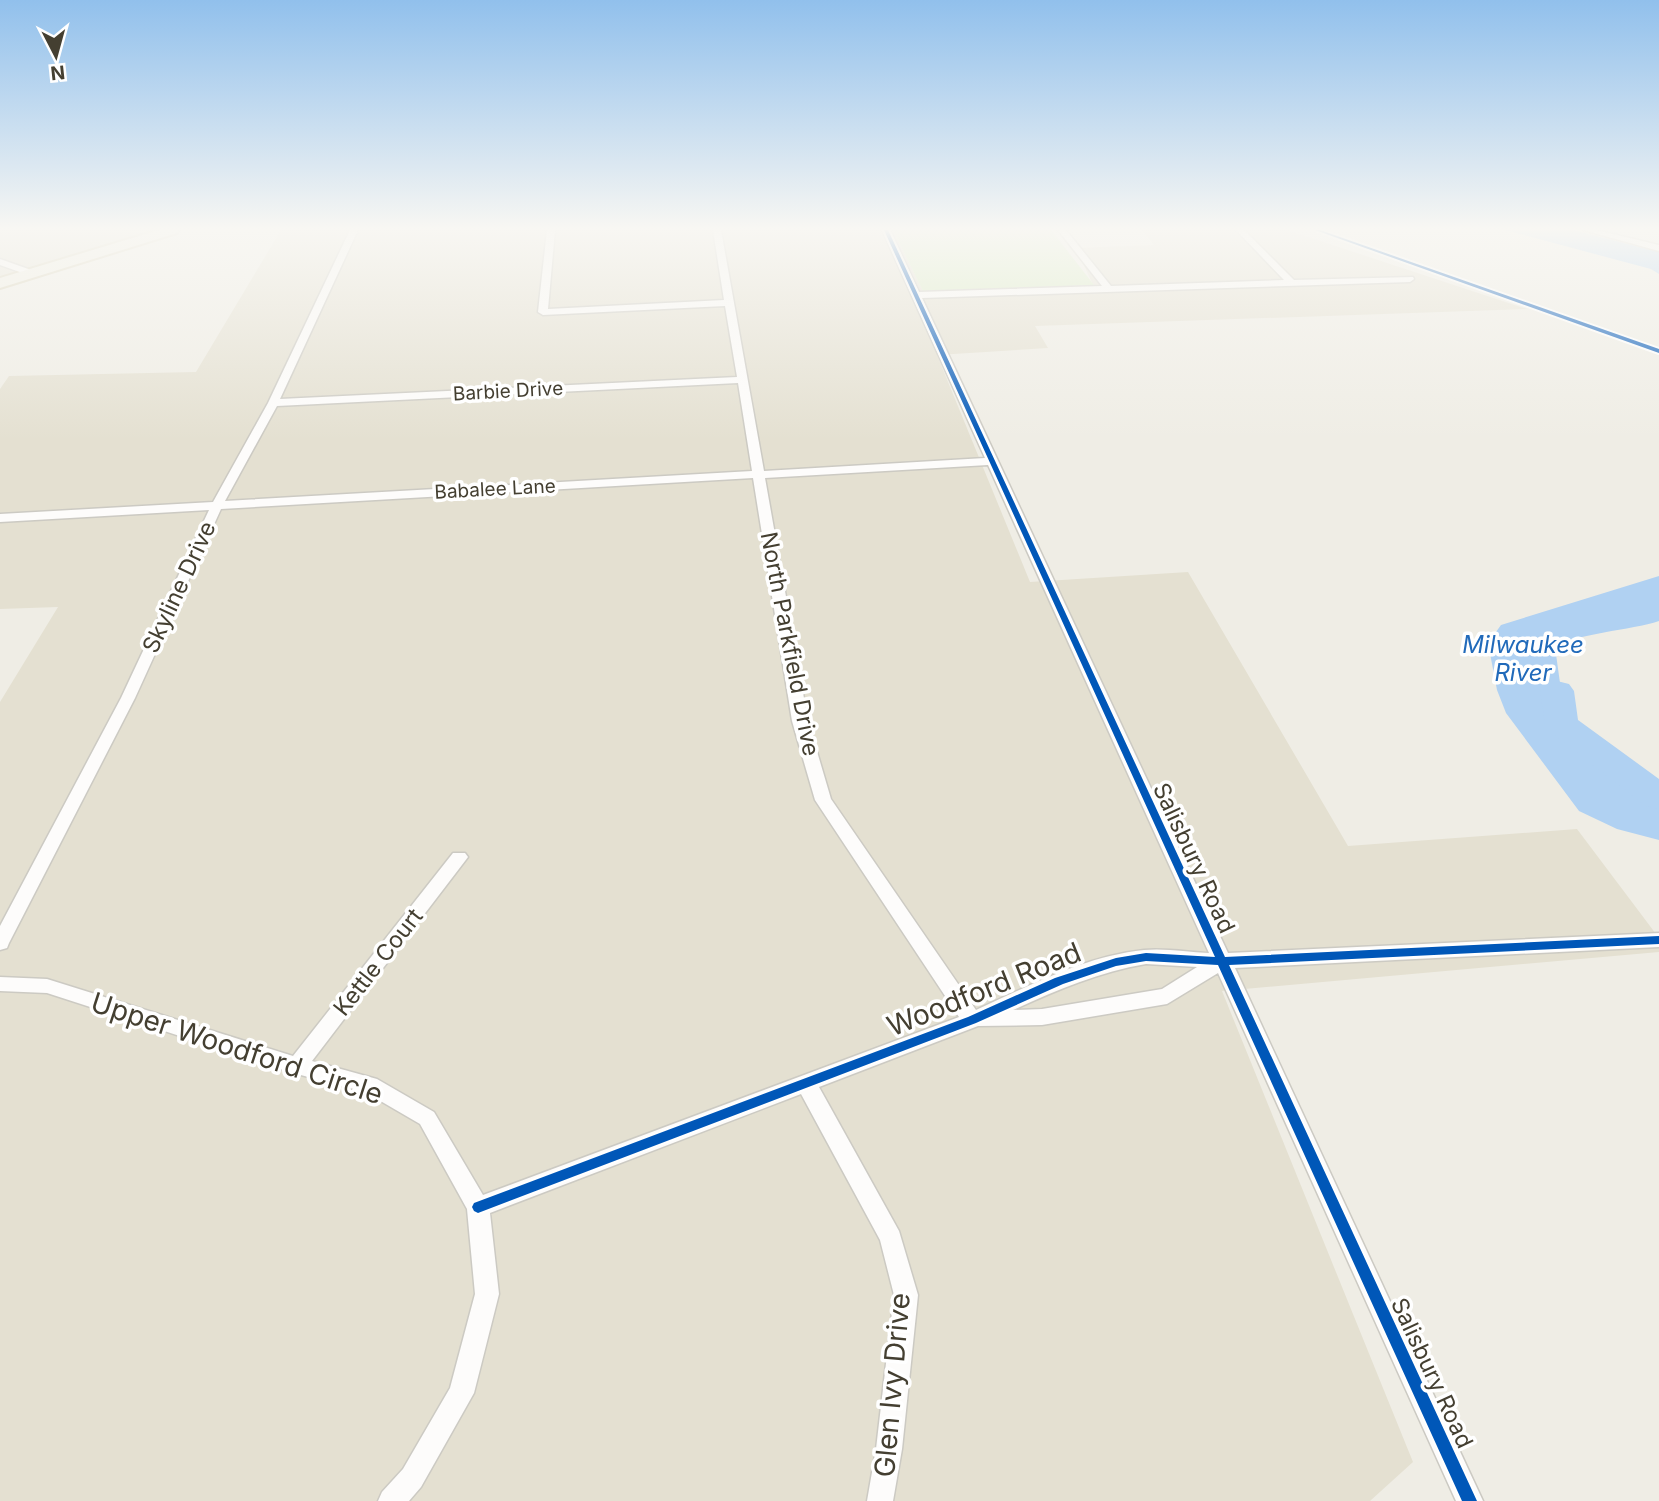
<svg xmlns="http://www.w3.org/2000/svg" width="1659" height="1501" viewBox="0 0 1659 1501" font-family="Inter,sans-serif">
  <rect width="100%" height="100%" fill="#efede5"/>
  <path fill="#e4e0d1" d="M 0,230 L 158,230 L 0,277 Z
    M 281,230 L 893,230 L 923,291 L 1093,285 L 1076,248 L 1154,245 L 1142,230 L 1287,230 L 1527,309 L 1035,326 L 1048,348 L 937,355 L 1030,582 L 1188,572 L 1348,846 L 1577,829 L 1659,938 L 1659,952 L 1222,991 L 1413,1462 L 1370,1501 L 0,1501 L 0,702 L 58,607 L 0,609 L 0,389 L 9,376 L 196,372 Z"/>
  <path fill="#d8ecc2" d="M 893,230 L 1051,230 L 1094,285 L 923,291 Z"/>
  <path fill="#b0d1f2" d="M 1505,230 L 1573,230 L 1659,252 L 1659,274 L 1651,269 Z
    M 1659,576 L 1659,621 C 1632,630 1574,634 1555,647 L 1565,719 L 1572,728 L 1574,742 L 1593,758 L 1659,792 L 1659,840 L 1617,829 L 1579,811 L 1506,713 L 1497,690 L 1488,643 L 1501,625 Z"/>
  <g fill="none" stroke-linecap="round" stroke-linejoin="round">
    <path fill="#b0d1f2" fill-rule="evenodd" d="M 1557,681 L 1569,684 L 1574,691 L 1578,720 L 1659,779 L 1659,809 L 1646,806 L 1550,732 L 1545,724 L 1540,691 L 1545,684 Z"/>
    <defs>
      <path id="minor" d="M 350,230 L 358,230 L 280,399 L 737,377 L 725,306 L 543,315 L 538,312 L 547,230 L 555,230 L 548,309 L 724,300 L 713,230 L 721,230 L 764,471 L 985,458 L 882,230 L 890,230 L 919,292 L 1102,286 L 1058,230 L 1066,230 L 1111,286 L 1284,280 L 1236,230 L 1244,230 L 1294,280 L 1413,277 L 1414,279 L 1410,282 L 922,298 L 1228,953 L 1659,933 L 1659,947 L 1235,968 L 1483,1501 L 1456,1501 L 1218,973 L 1167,1004 L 1042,1025 L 978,1026 L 819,1087 L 899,1231 L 918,1295 L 902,1449 L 893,1501 L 867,1501 L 876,1449 L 894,1295 L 880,1240 L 801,1094 L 490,1213 L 499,1294 L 474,1393 L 421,1487 L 409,1501 L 378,1501 L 382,1492 L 403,1469 L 450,1388 L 475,1294 L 467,1209 L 420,1124 L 365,1092 L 297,1074 L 47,993 L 0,991 L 0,977 L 47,979 L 293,1056 L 453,853 L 465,853 L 468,857 L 465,861 L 312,1061 L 377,1079 L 434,1112 L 483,1195 L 959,1017 L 815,800 L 792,721 L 753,478 L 221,509 L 135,698 L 9,943 L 7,948 L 0,950 L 0,926 L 121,698 L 209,510 L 0,522 L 0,514 L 213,502 L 268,403 ZM 738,383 L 752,471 L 225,501 L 277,406 ZM 988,465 L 1209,953 C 1188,952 1165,948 1144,950 C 1085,956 1029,986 976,1010 L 831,799 L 808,721 L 765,478 ZM 1146,964 L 1197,967 L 1162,989 L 1042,1009 L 1013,1010 C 1057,990 1099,972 1146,964 Z
        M 1583,230 L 1596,230 L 1659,245 L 1659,251 Z
        M 0,259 L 34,271 L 35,273 L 31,276 L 0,265 Z"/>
      <path id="primary" d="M 159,230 L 179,230 L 177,233 L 0,288 L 0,278 Z"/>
    </defs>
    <use href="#minor" stroke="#cccac3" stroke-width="3"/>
    <use href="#primary" stroke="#d4ccb0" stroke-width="4"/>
    <use href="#minor" fill="#fdfcfb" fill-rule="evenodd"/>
    <use href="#primary" fill="#f0eee2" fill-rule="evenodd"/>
    <defs>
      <path id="cycleway" d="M 884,230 L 888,230 L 1225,957 L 1659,936 L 1659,944 L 1229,965 L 1477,1501 L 1462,1501 L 1218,965 L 1146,961 L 1116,966 L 1063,984 L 976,1023 L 478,1213 L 474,1211 L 472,1207 L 474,1203 L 968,1017 L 1055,978 L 1116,958 L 1146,953 L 1215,957 Z
        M 1315,230 L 1320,230 L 1659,349 L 1659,353 Z"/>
    </defs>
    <use href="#cycleway" stroke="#fff" stroke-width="4"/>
    <use href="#cycleway" fill="#0057b8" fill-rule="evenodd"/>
  </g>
  <linearGradient id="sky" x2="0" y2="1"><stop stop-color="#91c0ec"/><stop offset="0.52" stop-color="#f8f7f3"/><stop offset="1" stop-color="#f8f7f3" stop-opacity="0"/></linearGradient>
  <rect width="1659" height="440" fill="url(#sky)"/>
  <g text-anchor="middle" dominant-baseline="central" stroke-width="7" stroke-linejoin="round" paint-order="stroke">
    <g font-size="19" fill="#443f31" stroke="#fff">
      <text transform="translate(508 391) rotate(-3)">Barbie Drive</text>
      <text transform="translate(495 489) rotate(-3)">Babalee Lane</text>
    </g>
    <g font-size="23" fill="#443f31" stroke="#fff">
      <text transform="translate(179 587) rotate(-65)">Skyline Drive</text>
      <text transform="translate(790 644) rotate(79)">North Parkfield Drive</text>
      <text transform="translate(1194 858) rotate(65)">Salisbury Road</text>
      <text transform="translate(378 962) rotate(-52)">Kettle Court</text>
      <text transform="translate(1432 1373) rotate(65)">Salisbury Road</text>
    </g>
    <g font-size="24" font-style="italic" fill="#216aba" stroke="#fff">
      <text x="1523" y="644">Milwaukee<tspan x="1523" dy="28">River</tspan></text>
    </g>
    <g font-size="28" fill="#443f31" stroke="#fff">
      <text transform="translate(984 989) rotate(-22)">Woodford Road</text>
      <text transform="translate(237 1048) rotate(18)">Upper Woodford Circle</text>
      <text transform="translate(892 1385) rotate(-85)">Glen Ivy Drive</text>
    </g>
  </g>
  <g transform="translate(56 56) rotate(174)" stroke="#ffffff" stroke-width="5" paint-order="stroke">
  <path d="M0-5L12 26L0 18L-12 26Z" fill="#443f31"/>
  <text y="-10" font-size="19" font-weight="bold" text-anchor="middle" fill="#443f31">N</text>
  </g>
</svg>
